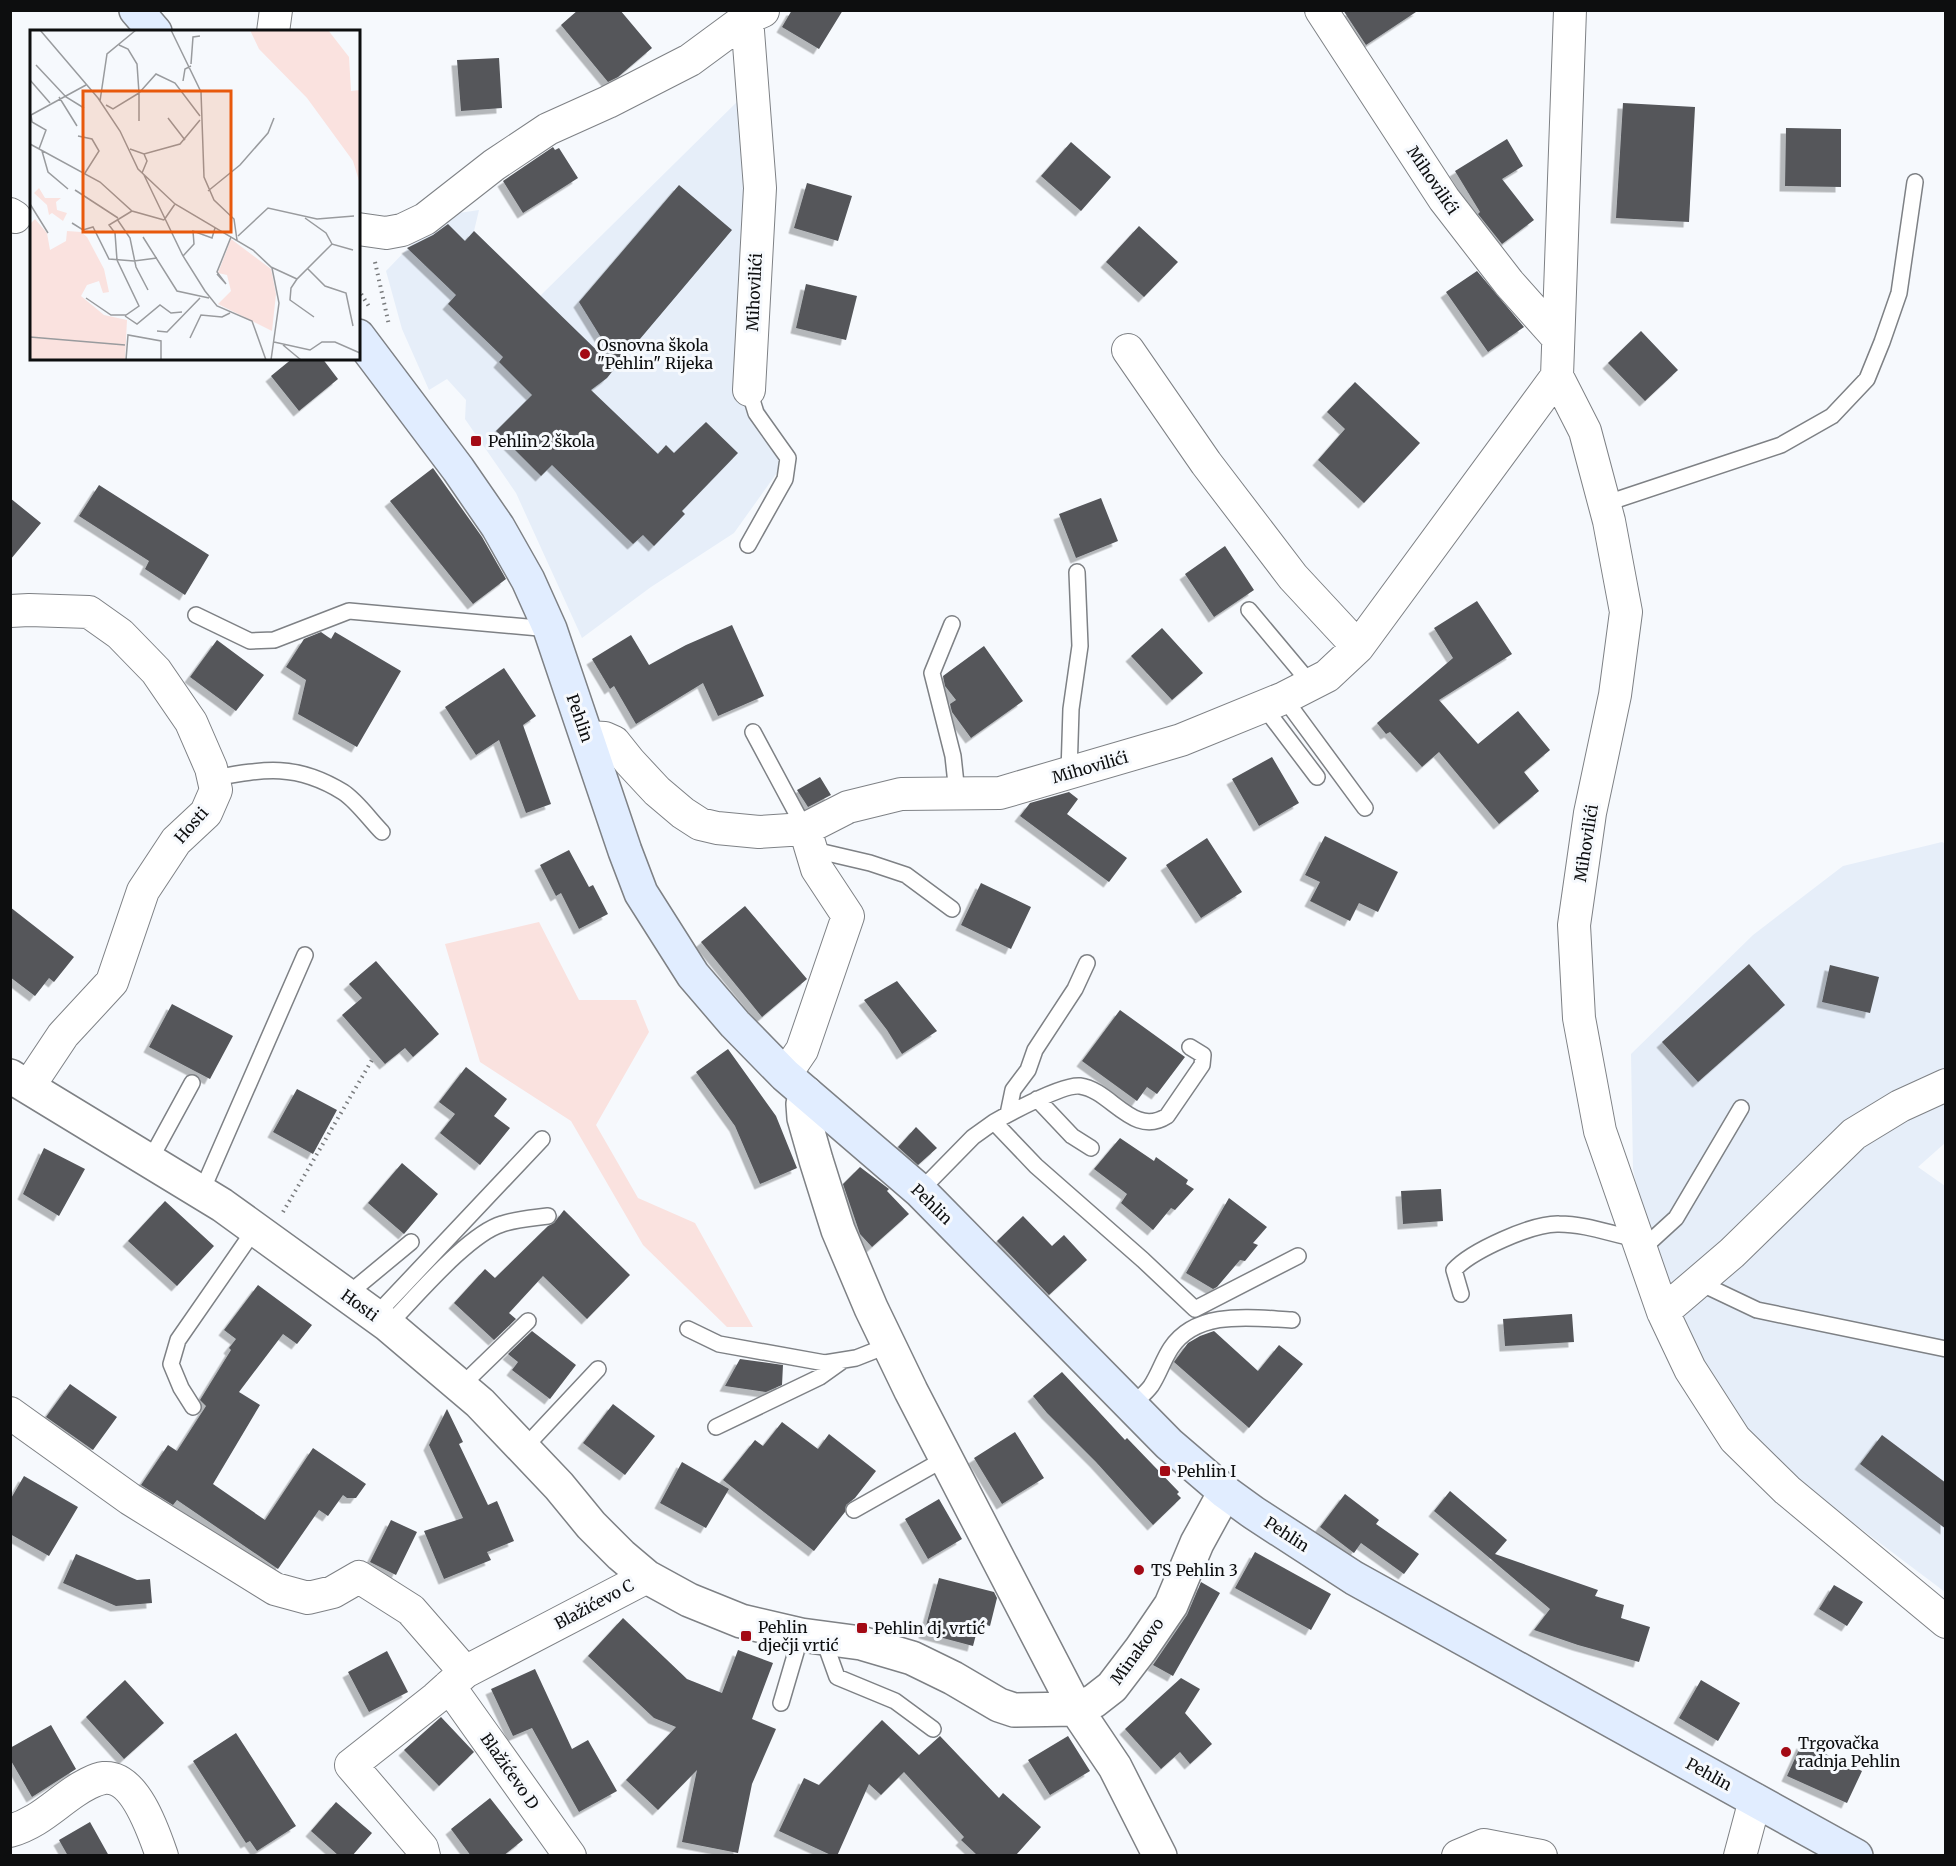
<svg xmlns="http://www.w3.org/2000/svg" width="1956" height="1866" viewBox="0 0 1956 1866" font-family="Merriweather,serif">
  <defs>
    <filter id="shadow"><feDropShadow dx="-5.5" dy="5.5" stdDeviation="0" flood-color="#0004"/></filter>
  </defs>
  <rect width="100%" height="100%" fill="#f6f9fd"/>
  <path fill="#e6eef9" d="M 744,95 L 756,391 L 789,456 L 734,533 L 651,587 L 582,638 L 516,493 L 465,419 L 466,400 L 447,379 L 429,390 L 402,329 L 386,271 L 439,216 L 479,210 L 474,231 L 540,296 Z
    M 1942,842 L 1945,844 L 1945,1143 L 1918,1167 L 1945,1186 L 1945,1592 L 1747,1443 L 1693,1361 L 1654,1267 L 1633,1169 L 1631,1054 L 1753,935 L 1843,866 Z"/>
  <path fill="#fae2df" d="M 539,922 L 579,1000 L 636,1000 L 649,1032 L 596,1125 L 638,1198 L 695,1223 L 753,1327 L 727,1327 L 643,1245 L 571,1121 L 480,1062 L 445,944 Z"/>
  <path fill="#54565a" filter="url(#shadow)" d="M 578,10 L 620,10 L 652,48 L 618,77 L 608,82 L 561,25 Z
    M 792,10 L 843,10 L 819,49 L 782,27 Z
    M 1343,10 L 1419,10 L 1366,45 Z
    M 499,58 L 502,108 L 461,111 L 457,60 Z
    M 1623,103 L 1695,107 L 1689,222 L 1616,218 Z
    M 1786,128 L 1841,129 L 1841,187 L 1785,186 Z
    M 1507,139 L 1523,166 L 1502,179 L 1534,220 L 1502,244 L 1478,214 L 1480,212 L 1455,171 Z
    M 1071,142 L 1111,177 L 1081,211 L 1041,176 Z
    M 553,147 L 555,150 L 559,148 L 578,178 L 523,213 L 503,181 Z
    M 807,183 L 852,196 L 838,241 L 794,228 Z
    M 679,185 L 732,230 L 618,365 L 579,302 Z
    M 448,224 L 465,241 L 474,231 L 615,368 L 607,378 L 591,390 L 658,454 L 666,445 L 674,453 L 706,422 L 738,453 L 682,511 L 685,514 L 654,546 L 643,535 L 633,544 L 552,465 L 541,476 L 496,431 L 532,395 L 499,362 L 503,357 L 448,304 L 456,295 L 407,248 L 433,235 Z
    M 1139,226 L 1178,262 L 1144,297 L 1106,262 Z
    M 1477,271 L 1524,327 L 1488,352 L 1446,292 Z
    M 806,284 L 857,296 L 846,340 L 796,328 Z
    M 1641,331 L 1678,370 L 1645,401 L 1608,363 Z
    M 293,358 L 322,358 L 338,379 L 299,411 L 271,376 Z
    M 1355,382 L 1420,443 L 1364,503 L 1318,460 L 1345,429 L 1327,412 Z
    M 433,468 L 482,537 L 506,579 L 473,604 L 390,501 Z
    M 99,485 L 209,555 L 185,595 L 145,569 L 149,561 L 79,516 Z
    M 10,498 L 41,523 L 10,560 Z
    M 1101,498 L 1118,541 L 1076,558 L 1059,514 Z
    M 1225,546 L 1254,590 L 1214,617 L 1185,574 Z
    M 1477,601 L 1512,654 L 1439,700 L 1478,744 L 1518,711 L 1550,750 L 1524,772 L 1539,791 L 1499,824 L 1439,752 L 1422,767 L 1390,732 L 1386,734 L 1377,723 L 1453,658 L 1434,628 Z
    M 732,625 L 764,696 L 718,716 L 703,683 L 636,724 L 614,686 L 610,689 L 592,659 L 631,635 L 649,665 L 686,645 Z
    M 1162,628 L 1203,673 L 1172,700 L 1131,656 Z
    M 321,632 L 331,639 L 335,632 L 401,671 L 357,747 L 298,714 L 306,680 L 286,667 L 304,639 Z
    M 217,640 L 264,675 L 236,711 L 190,677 Z
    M 984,646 L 1023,701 L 971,738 L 952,712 L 950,704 L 956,700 L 945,686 L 943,676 Z
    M 504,668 L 536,716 L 523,725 L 551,804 L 526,813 L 499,740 L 476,755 L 445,707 Z
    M 1272,757 L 1299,803 L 1259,826 L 1232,779 Z
    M 820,777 L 831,795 L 808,807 L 797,790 Z
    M 1069,792 L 1078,799 L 1067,814 L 1127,858 L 1109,882 L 1020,816 L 1030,803 Z
    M 1325,836 L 1398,872 L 1378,912 L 1359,903 L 1350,921 L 1310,901 L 1320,882 L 1305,875 Z
    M 1207,838 L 1242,892 L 1201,918 L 1166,865 Z
    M 569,850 L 589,887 L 593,885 L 608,914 L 579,929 L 561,893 L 556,896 L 540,865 Z
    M 981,883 L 1031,907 L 1011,949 L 961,925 Z
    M 745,906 L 807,979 L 762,1017 L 701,942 Z
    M 10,907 L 74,957 L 54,982 L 49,978 L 35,996 L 10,977 Z
    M 376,961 L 439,1034 L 413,1057 L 405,1048 L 385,1064 L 342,1015 L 362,998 L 349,984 Z
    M 1749,964 L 1785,1005 L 1698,1082 L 1662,1042 Z
    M 1830,965 L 1879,977 L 1870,1013 L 1822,1002 Z
    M 897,981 L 937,1031 L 902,1054 L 887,1030 L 864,1000 Z
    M 172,1004 L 233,1036 L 210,1079 L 149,1047 Z
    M 1120,1010 L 1185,1057 L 1157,1094 L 1147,1087 L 1137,1101 L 1082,1061 Z
    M 728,1049 L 776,1116 L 797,1168 L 760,1184 L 735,1126 L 696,1072 Z
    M 466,1067 L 507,1099 L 494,1116 L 510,1128 L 480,1165 L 440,1133 L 455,1114 L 439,1102 Z
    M 297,1089 L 337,1110 L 313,1154 L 273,1132 Z
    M 916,1127 L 937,1148 L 918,1165 L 898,1147 Z
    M 1120,1138 L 1154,1161 L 1156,1157 L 1188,1180 L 1186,1184 L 1194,1189 L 1175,1210 L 1171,1208 L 1153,1230 L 1121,1203 L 1127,1194 L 1094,1169 Z
    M 44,1148 L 85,1169 L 59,1216 L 23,1194 Z
    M 402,1163 L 438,1194 L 404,1234 L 368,1203 Z
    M 860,1167 L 889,1189 L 887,1191 L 909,1214 L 872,1247 L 860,1234 L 843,1184 Z
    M 1441,1189 L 1443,1221 L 1403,1224 L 1401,1191 Z
    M 1229,1198 L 1267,1227 L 1253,1243 L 1258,1245 L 1245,1261 L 1240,1260 L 1217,1287 L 1213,1289 L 1186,1273 Z
    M 165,1201 L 214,1246 L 177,1286 L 128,1241 Z
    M 564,1210 L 630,1275 L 587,1319 L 543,1276 L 509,1313 L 516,1319 L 494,1340 L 454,1303 L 485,1269 L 495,1278 L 548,1226 L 554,1223 Z
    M 1023,1216 L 1052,1246 L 1064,1235 L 1087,1260 L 1049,1295 L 997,1241 Z
    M 258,1285 L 312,1325 L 297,1344 L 283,1334 L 239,1392 L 260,1405 L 213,1484 L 265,1520 L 313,1448 L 366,1484 L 356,1498 L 347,1498 L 343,1495 L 328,1516 L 319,1510 L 278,1569 L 177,1500 L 173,1505 L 141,1485 L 168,1445 L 177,1451 L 206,1406 L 200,1400 L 231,1350 L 229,1348 L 236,1339 L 224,1330 Z
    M 1572,1314 L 1574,1342 L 1505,1346 L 1503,1319 Z
    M 532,1331 L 576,1365 L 550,1399 L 512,1370 L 518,1362 L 508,1354 Z
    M 1214,1331 L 1258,1371 L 1279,1345 L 1303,1364 L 1249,1428 L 1174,1362 L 1188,1343 L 1200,1336 Z
    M 740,1359 L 783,1365 L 782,1385 L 766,1392 L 725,1386 Z
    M 1062,1372 L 1125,1440 L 1127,1438 L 1179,1492 L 1177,1494 L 1181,1498 L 1153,1525 L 1096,1462 L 1047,1413 L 1033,1396 Z
    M 70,1384 L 117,1417 L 93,1450 L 46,1417 Z
    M 613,1404 L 655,1436 L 625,1475 L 583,1443 Z
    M 447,1409 L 463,1442 L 459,1444 L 488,1505 L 497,1501 L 514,1541 L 487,1552 L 491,1560 L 444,1579 L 424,1531 L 463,1518 L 429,1445 Z
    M 782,1422 L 818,1449 L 829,1434 L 876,1471 L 855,1498 L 846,1505 L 845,1512 L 814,1551 L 723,1480 L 755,1440 L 763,1446 Z
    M 1015,1432 L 1044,1478 L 1002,1504 L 974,1458 Z
    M 1882,1435 L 1946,1483 L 1946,1529 L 1860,1464 Z
    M 682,1462 L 729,1489 L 706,1528 L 660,1503 Z
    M 24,1476 L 78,1507 L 49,1556 L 10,1534 L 10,1500 Z
    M 1450,1491 L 1507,1540 L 1495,1554 L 1598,1590 L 1595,1596 L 1624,1605 L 1621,1618 L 1650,1627 L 1639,1662 L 1578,1645 L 1534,1630 L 1550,1609 L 1434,1511 Z
    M 1345,1494 L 1379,1520 L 1376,1524 L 1419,1554 L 1404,1574 L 1361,1543 L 1354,1553 L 1320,1527 Z
    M 939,1499 L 962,1539 L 928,1559 L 905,1519 Z
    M 391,1520 L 417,1532 L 396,1575 L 370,1562 Z
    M 1255,1552 L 1331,1594 L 1311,1630 L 1235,1588 Z
    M 76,1554 L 137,1580 L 150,1579 L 152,1603 L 116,1606 L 63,1583 Z
    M 939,1578 L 994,1592 L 997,1598 L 990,1626 L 979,1623 L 973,1646 L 924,1633 Z
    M 1201,1582 L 1220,1593 L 1173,1676 L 1153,1665 L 1187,1615 Z
    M 1834,1585 L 1863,1602 L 1847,1626 L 1819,1609 Z
    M 623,1618 L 687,1679 L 722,1693 L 738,1650 L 773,1663 L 752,1719 L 776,1729 L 752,1784 L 738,1853 L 682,1842 L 697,1770 L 658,1810 L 626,1780 L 676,1727 L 654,1718 L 588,1656 Z
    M 387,1651 L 408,1692 L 369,1712 L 348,1672 Z
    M 535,1669 L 572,1749 L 588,1740 L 617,1791 L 579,1812 L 532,1728 L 513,1736 L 491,1689 Z
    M 1181,1678 L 1200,1689 L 1185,1713 L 1212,1744 L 1190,1764 L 1180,1752 L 1161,1769 L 1125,1729 Z
    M 125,1680 L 164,1723 L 124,1759 L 86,1717 Z
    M 1701,1680 L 1740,1703 L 1718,1741 L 1679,1718 Z
    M 441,1717 L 474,1752 L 439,1786 L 404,1750 Z
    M 882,1720 L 919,1755 L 940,1736 L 999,1798 L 1003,1793 L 1041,1827 L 1015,1856 L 978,1856 L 961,1840 L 964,1837 L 904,1772 L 881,1795 L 869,1784 L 837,1856 L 833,1856 L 779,1831 L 804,1778 L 819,1785 Z
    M 51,1725 L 76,1769 L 32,1797 L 10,1759 L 10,1748 Z
    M 236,1733 L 296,1826 L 257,1851 L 250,1841 L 246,1843 L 193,1761 Z
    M 1068,1736 L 1090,1771 L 1050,1795 L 1028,1760 Z
    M 1802,1743 L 1862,1771 L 1847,1803 L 1787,1776 Z
    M 490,1798 L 523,1840 L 503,1856 L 471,1856 L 451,1829 Z
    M 336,1802 L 372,1833 L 352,1856 L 339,1856 L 311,1831 Z
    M 90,1822 L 109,1856 L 68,1856 L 59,1840 Z"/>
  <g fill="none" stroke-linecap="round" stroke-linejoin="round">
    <defs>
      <path id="service" d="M 1604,504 L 1781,445 L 1832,416 L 1867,379 L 1882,342 L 1899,293 L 1915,182
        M 748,545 L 785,479 L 788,458 L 756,413 L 749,390
        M 1249,610 L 1311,684
        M 196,615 L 250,641 L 274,640 L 349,611 L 550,629
        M 952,624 L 932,673 L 953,756 L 957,793
        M 1284,698 L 1365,808
        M 1264,707 L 1317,777
        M 753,732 L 805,829
        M 1069,773 L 1071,709 L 1080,646 L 1077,572
        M 214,778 C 264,769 296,763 343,792 C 357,801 370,820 382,832
        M 810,849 L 870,863 L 906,875 L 952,909
        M 1037,1099 L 1072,1136 L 1091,1148
        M 1008,1114 L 1013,1090 L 1028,1070 L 1035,1050 L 1075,989 L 1087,963
        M 994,1122 C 1010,1113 1063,1084 1080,1086 C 1111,1090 1133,1138 1167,1116 L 1202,1065 L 1203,1055 L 1190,1047
        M 150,1160 L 192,1083
        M 920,1191 L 973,1137 L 994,1122 L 1036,1166 L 1143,1260 L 1195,1309 L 1298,1256
        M 201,1193 L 305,955
        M 1641,1250 L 1676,1218 L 1741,1108
        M 1698,1282 L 1757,1310 L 1946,1349
        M 1461,1294 L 1454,1270 C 1471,1251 1533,1223 1559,1224 C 1586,1224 1611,1234 1637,1239
        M 347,1295 L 411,1242
        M 375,1316 L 542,1139
        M 388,1325 C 415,1298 468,1234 502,1224 C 516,1219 533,1218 548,1216
        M 688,1329 L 719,1344 L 825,1363 L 856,1358 L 889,1345
        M 461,1386 L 528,1321
        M 1131,1406 C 1138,1399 1146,1393 1151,1386 C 1159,1374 1163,1360 1171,1348 C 1197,1309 1252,1318 1292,1320
        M 193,1407 L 181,1388 L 171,1364 L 178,1340 L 255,1229
        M 716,1427 L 820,1377 L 841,1362
        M 524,1448 L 598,1369
        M 854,1510 L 946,1458
        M 823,1638 L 837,1677 L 895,1701 L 933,1729
        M 781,1703 L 801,1635"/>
      <path id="minor" d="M 1321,10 L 1444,199 L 1509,283 L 1558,338
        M 1570,10 L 1557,376 L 1585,431 L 1609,521 L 1626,612 L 1615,695 L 1590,813 L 1574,925 L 1579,1018 L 1600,1131 L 1663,1312 L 1690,1369 L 1735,1439 L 1787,1490 L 1946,1622
        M 273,32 L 276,10
        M 10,214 L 15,217
        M 358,229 L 386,233 L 402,230 L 425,219 L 494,165 L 548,129 L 608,102 L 690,60 L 747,18 L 748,10
        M 1128,350 L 1206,463 L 1293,577 L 1358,647
        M 749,390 L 760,188 L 747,18 L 763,11
        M 10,611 L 29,610 L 89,612 L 120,634 L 156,671 L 191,722 L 211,768 L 216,790 L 206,813 L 176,841 L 143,891 L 112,982 L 63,1035 L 29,1086
        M 587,737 L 605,738 L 614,742 L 630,762 L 657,791 L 683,813 L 700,824 L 717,828 L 759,832 L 805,829 L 848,807 L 901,794 L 1000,793 L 1181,740 L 1284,698 L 1327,676 L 1358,647 L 1557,376
        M 785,1075 L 802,1050 L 848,916 L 817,869 L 805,829
        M 1663,1312 L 1732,1253 L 1854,1134 L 1900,1106 L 1946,1085
        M 10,1413 L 130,1499 L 275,1589 L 308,1598 L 333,1592 L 359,1577 L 411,1610 L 465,1672
        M 449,1686 L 570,1856
        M 10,1831 C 37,1823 52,1807 74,1792 C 81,1787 95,1779 104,1778 C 135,1775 154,1833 162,1856
        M 424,1856 L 422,1848 L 351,1765 L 436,1698 L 465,1672 L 647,1577
        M 1458,1856 L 1484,1845 L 1541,1856
        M 1740,1856 L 1755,1800"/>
      <path id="tertiary" d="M 10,1076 L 222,1205 L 388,1325 L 480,1403 L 559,1486 L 591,1525 L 621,1555 L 647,1577 L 689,1600 L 741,1621 L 801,1635 L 861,1643 L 912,1658 L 953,1678 L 999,1705 L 1014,1710 L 1076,1709 L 1094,1701 L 1112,1687 L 1141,1649 L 1171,1605 L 1197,1543 L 1225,1492
        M 806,1093 L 803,1104 L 804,1118 L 816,1160 L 838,1230 L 871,1308 L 911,1391 L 1076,1709 L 1115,1767 L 1160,1856"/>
      <path id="secondary" d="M 136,10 L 155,32
        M 358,336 L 458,469 L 498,527 L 528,580 L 550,629 L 625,851 L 641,893 L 693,975 L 735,1024 L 785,1075 L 920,1191 L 1169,1444 L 1225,1492 L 1254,1513 L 1354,1578 L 1856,1856"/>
    </defs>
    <use href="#service" stroke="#7e8185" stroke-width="18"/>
    <use href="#minor" stroke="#7e8185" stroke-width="34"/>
    <use href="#tertiary" stroke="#7e8185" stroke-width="36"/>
    <use href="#secondary" stroke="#7e8185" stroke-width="36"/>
    <path stroke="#797b7d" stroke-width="4" stroke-dasharray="1.5 4.5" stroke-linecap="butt" d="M 375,262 L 389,325
      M 358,289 L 370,308
      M 283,1212 L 372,1060"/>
    <use href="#service" stroke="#fff" stroke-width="15"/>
    <use href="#minor" stroke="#fff" stroke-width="32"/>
    <use href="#tertiary" stroke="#fff" stroke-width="33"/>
    <use href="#secondary" stroke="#e1edff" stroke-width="33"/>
  </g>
  <g fill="#a30a15" stroke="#f6f9fd" stroke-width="2">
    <circle cx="585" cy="354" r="6"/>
    <rect x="470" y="435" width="12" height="12" rx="3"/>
    <rect x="1159" y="1465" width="12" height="12" rx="3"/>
    <circle cx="1139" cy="1570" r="6"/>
    <rect x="856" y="1622" width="12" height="12" rx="3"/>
    <rect x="740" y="1630" width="12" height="12" rx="3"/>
    <circle cx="1786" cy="1752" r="6"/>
  </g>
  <g text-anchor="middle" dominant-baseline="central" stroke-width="6" stroke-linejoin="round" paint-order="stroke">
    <g font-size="16" fill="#0d0e0f" stroke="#f6f9fd">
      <text transform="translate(1433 180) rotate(56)">Mihovilići</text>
      <text transform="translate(754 292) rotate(-87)">Mihovilići</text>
      <text transform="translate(580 718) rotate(71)">Pehlin</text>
      <text transform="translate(1090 767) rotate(-16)">Mihovilići</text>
      <text transform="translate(191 825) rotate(-49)">Hosti</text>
      <text transform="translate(1586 843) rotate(-81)">Mihovilići</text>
      <text transform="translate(932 1204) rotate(44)">Pehlin</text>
      <text transform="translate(360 1305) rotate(36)">Hosti</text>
      <text transform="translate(1287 1534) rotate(33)">Pehlin</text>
      <text transform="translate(594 1604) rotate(-28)">Blažićevo C</text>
      <text transform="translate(1137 1651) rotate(-54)">Minakovo</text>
      <text transform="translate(510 1771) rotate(55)">Blažićevo D</text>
      <text transform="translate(1709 1774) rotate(29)">Pehlin</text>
    </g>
    <g font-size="16" fill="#0d0e0f" stroke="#f6f9fd" text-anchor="start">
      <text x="597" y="345">Osnovna škola<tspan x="597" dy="18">"Pehlin" Rijeka</tspan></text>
      <text x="488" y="441">Pehlin 2 škola</text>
      <text x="1177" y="1471">Pehlin I</text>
      <text x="1151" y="1570">TS Pehlin 3</text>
      <text x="758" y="1627">Pehlin<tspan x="758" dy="18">dječji vrtić</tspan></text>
      <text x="874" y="1628">Pehlin dj. vrtić</text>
      <text x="1798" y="1743">Trgovačka<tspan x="1798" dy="18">radnja Pehlin</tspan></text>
    </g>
  </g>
  <g transform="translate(30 30)">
    <rect width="330" height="330" fill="#f6f9fd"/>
    <path d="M 220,0 L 298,0 L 319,27 L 321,61 L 330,60 L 330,154 L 323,131 L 277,68 L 229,19 ZM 9,158 L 15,168 L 31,168 L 26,172 L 27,180 L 37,183 L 33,191 L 22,183 L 19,185 L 17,175 L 4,163 ZM 5,189 L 17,203 L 20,220 L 36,211 L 37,201 L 51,202 L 57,207 L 74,239 L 79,262 L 73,263 L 69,251 L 57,255 L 51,266 L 74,285 L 97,290 L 95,330 L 0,330 L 0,194 ZM 201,209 L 241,239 L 246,264 L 242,301 L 188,274 L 201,261 L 197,245 L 188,243 Z" fill="#fae2df"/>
    <path fill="none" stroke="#999b9e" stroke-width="1.5" d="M 10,0 L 68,68 L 90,101 L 108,139 L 145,174 L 223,220 L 242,238 L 249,273 L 241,330M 141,0 L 171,62 L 174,147 L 184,170 L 204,189 L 207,210M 161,34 L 163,7 L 170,6M 6,35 L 36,67 L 54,78M 0,50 L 20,73M 153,51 L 155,39 L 161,36M 29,67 L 47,96M 70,71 L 77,24 L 106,0M 76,75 L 83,79 L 109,63 L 107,34 L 98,19 L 89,15M 138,88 L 155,110M 109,91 L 109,63 L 126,44 L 145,53 L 170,86M 48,106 L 62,109 L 69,121 L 55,143M 0,114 L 70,152 L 102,181 L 134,190M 9,119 L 16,100 L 2,92 L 1,85 L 56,55M 100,119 L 114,124 L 150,114 L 170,90M 12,121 L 18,142 L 38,159M 112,143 L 117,131 L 114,124M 114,145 L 153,226 L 175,261 L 187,276 L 222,291 L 236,330M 45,160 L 88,188M 178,161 L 210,135 L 238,103 L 244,88M 0,174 L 18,203M 275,188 L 296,203 L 302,214M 87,189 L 100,208 L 106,237 L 118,260M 134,190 L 145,174M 42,193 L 53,200 L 63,197 L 79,229 L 104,231 L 127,228M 208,206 L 238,178 L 287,189 L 324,186M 113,207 L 147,261 L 179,268M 153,226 L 164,214 L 163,201 L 182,208 L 185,198M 241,237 L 267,249 L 302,214 L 323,220M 278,239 L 295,256 L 316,263 L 323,296M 187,244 L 196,254 L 187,242 L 201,207M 267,249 L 261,258 L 260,270 L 284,287M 56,268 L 81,285 L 96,285 L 109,276 L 87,230 L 85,203 L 79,195 L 102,181M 95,286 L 107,294 L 130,275 L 141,283 L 152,282M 127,301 L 137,302 L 170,268M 0,307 L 95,315M 160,308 L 171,285 L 192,287 L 200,283M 244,312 L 280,320 L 292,312 L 305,312 L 330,323M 253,315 L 271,330M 96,330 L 98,305 L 131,311 L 131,330"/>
    <path fill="#e8590c" fill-opacity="0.15" stroke="#e8590c" stroke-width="3" d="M 53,61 L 201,61 L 201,202 L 53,202 Z"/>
    <rect width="330" height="330" fill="none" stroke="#0d0e0f" stroke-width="3"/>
  </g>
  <rect width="1956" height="1866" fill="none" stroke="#0d0e0f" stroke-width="24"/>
</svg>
